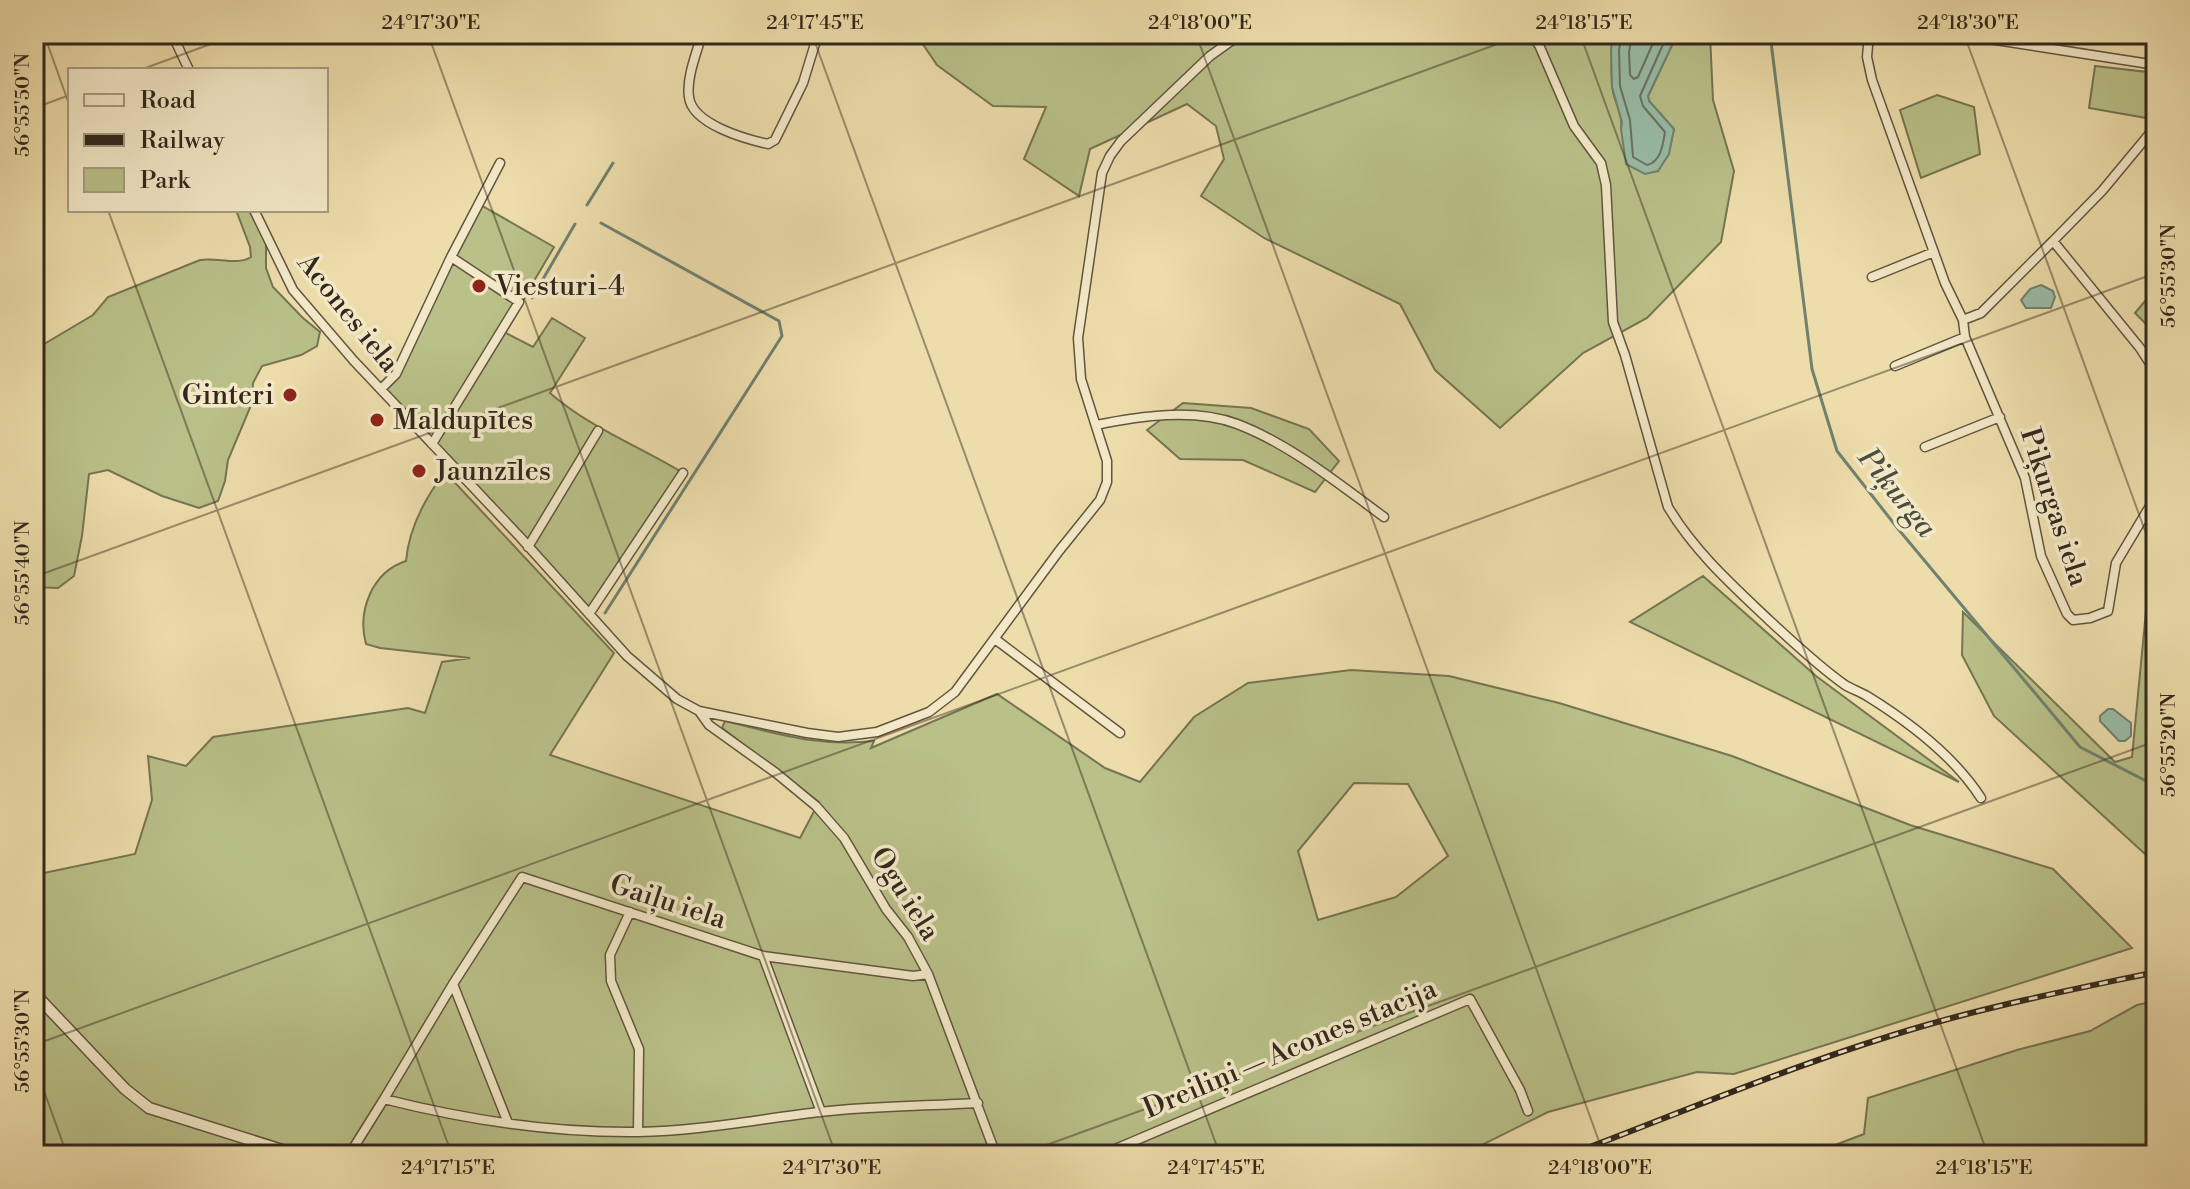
<svg xmlns="http://www.w3.org/2000/svg" width="2190" height="1189" viewBox="0 0 2190 1189" font-family="'Libre Bodoni',serif">
  <rect width="100%" height="100%" fill="#edddab"/>
  <filter id="stains"><feTurbulence type="fractalNoise" baseFrequency=".0025" numOctaves="4"/><feColorMatrix values="0 0 0 0 .2 0 0 0 0 .09 0 0 0 0 .02 0 0 0 .5 -.17"/></filter>
  <radialGradient id="worn" r=".72"><stop offset=".6" stop-color="#630" stop-opacity="0"/><stop offset="1" stop-color="#630" stop-opacity=".3"/></radialGradient>
  <path fill="#b9c088" stroke="#767452" stroke-width="2" fill-rule="evenodd" d="M 916,34 L 1614,34 C 1612,53 1610,72 1613,92 C 1616,105 1623,116 1621,129 L 1658,171 L 1668,154 L 1674,129 L 1649,101 L 1648,96 L 1673,43 L 1683,34 L 1710,34 L 1713,100 L 1734,171 L 1721,242 L 1647,318 L 1583,353 L 1500,428 L 1435,370 L 1400,304 L 1264,238 L 1201,196 L 1224,159 L 1216,126 L 1187,104 L 1090,149 L 1079,196 L 1024,159 L 1046,107 L 993,106 L 937,65 Z
    M 2095,66 L 2156,73 L 2156,106 L 2152,119 L 2089,108 Z
    M 1937,95 L 1974,107 L 1980,154 L 1921,178 L 1900,110 Z
    M 479,204 L 554,247 L 504,332 L 533,347 L 552,318 L 585,338 L 550,393 C 590,428 639,446 683,473 L 589,614 L 381,389 L 396,374 Z
    M 236,210 L 251,210 L 266,244 L 266,268 L 273,287 L 303,318 L 320,332 L 317,346 L 301,355 L 262,366 L 253,383 L 252,403 L 228,460 L 225,481 L 218,501 L 199,508 L 162,496 L 108,470 L 89,474 L 82,536 L 74,576 L 58,588 L 34,587 L 34,350 L 93,315 L 108,297 L 200,260 C 217,257 237,266 251,257 L 250,247 Z
    M 2156,288 L 2156,334 L 2135,313 Z
    M 1183,403 L 1251,408 L 1309,429 L 1339,461 L 1315,492 L 1243,460 L 1180,459 L 1147,430 Z
    M 445,472 L 614,653 L 550,755 L 800,838 L 819,802 L 722,728 L 725,721 C 779,734 817,747 874,741 L 871,748 L 997,694 L 1105,768 L 1140,782 L 1194,717 L 1248,683 L 1351,670 L 1449,676 L 1559,703 L 1732,756 L 1910,825 L 2053,869 L 2132,948 L 1734,1074 L 1697,1072 L 1548,1112 L 1462,1155 L 34,1155 L 34,875 L 135,854 L 152,800 L 148,756 L 186,766 L 213,737 L 408,708 L 425,713 L 442,662 L 470,658 L 380,648 L 366,644 C 357,611 372,572 406,561 C 409,528 425,498 445,472 ZM 1354,783 L 1408,784 L 1448,856 L 1396,897 L 1318,920 L 1298,851 Z
    M 1703,576 L 1816,676 L 1959,782 L 1630,622 Z
    M 2156,607 L 2156,864 L 1994,716 L 1962,655 L 1963,612 L 2115,762 L 2132,757 L 2146,611 Z
    M 2156,1001 L 2156,1155 L 1809,1155 L 1864,1134 L 1868,1098 L 2017,1050 L 2090,1031 L 2137,1005 Z"/>
  <path fill="#99bca7" stroke="#708170" stroke-width="2" d="M 1614,34 L 1683,34 L 1673,43 L 1648,96 L 1649,101 L 1674,129 L 1669,154 L 1658,171 L 1645,174 L 1626,164 L 1621,129 L 1622,122 L 1612,87 L 1611,49 Z
    M 2041,285 L 2053,291 L 2055,297 L 2051,308 L 2026,308 L 2021,300 L 2030,289 Z
    M 2108,709 L 2113,709 L 2131,723 L 2131,736 L 2125,741 L 2119,741 L 2100,721 L 2100,716 Z"/>
  <g fill="none" stroke-linecap="round" stroke-linejoin="round">
    <path stroke="#667262" stroke-width="2" d="M 1622,34 L 1619,50 L 1620,86 L 1630,120 L 1633,157 L 1647,165 C 1661,162 1663,144 1665,132 L 1643,106 L 1640,96 L 1665,40 L 1671,34
      M 1632,34 L 1629,52 L 1630,75 L 1634,79 L 1638,77 L 1657,34"/>
    <path stroke="#708170" stroke-width="3" d="M 1770,34 L 1812,369 L 1837,451 L 1899,530 L 2080,747 L 2156,786
      M 587,205 L 613,163
      M 601,223 L 779,321 L 782,336 L 605,613
      M 532,298 L 575,224"/>
    <defs>
      <path id="minor" d="M 172,34 L 189,70
        M 702,34 C 697,52 686,78 689,97 C 692,124 745,139 768,144 L 775,140 L 803,83 L 818,34
        M 1530,34 L 1539,45 L 1574,126 L 1601,163 L 1606,185 L 1613,322 L 1625,355 L 1668,507 C 1695,552 1732,585 1770,621 C 1794,643 1818,666 1845,685 C 1852,689 1860,692 1867,696 C 1909,722 1954,756 1981,798
        M 1869,34 L 1867,57 L 1872,80 L 1945,283 L 1963,320 L 1965,337 L 2025,478 L 2041,556 L 2067,614 L 2073,620 L 2090,618 L 2108,611 L 2116,563 L 2156,496
        M 1957,34 L 2156,65
        M 254,210 L 293,290 L 354,361 L 520,537 L 627,656 L 677,699 L 699,711 L 807,733 L 838,737 L 877,732 L 929,712 L 955,692 L 1059,551 L 1100,500 L 1107,482 L 1107,461 L 1081,379 L 1078,338 L 1102,173 L 1110,156 L 1121,141 L 1210,56 L 1241,34
        M 2053,241 L 2102,191 L 2156,126
        M 1872,277 L 1934,252
        M 1963,320 L 1981,313 L 2053,241 L 2140,348 L 2153,368
        M 1895,366 L 1965,337
        M 381,389 L 396,374 L 451,257 L 500,163
        M 1096,425 C 1140,416 1194,408 1237,424 C 1290,444 1339,484 1384,517
        M 432,444 L 519,302 L 451,257
        M 1925,447 L 2000,417
        M 528,547 L 598,431
        M 589,614 L 683,473
        M 995,639 L 1120,733
        M 699,711 L 709,725 L 776,773 L 816,806 L 844,838 L 886,909 L 908,937 L 928,974 L 996,1155
        M 630,912 L 610,955 L 611,981 L 639,1049 L 638,1132
        M 763,956 L 821,1112
        M 928,974 L 913,976 L 763,956 L 522,877 L 453,984 L 384,1099 C 467,1120 553,1133 638,1132 C 699,1131 759,1119 820,1112 C 872,1106 925,1106 978,1103
        M 453,984 L 508,1123
        M 349,1155 L 384,1099
        M 1101,1155 L 1470,999 L 1520,1090 L 1528,1111"/>
      <path id="tertiary" d="M 34,993 L 125,1089 L 149,1108 L 298,1155"/>
    </defs>
    <use href="#minor" stroke="#615540" stroke-width="11"/>
    <use href="#tertiary" stroke="#615540" stroke-width="13"/>
    <use href="#minor" stroke="#f3e9c8" stroke-width="8"/>
    <use href="#tertiary" stroke="#f3e9c8" stroke-width="10"/>
    <defs>
      <path id="rail" d="M 1569,1155 C 1688,1110 1807,1059 1930,1024 C 2004,1003 2080,988 2156,972"/>
    </defs>
    <use href="#rail" stroke="#32281d" stroke-width="6"/>
    <use href="#rail" stroke="#f3e9c8" stroke-width="3" stroke-dasharray="9" stroke-linecap="butt"/>
  </g>
  <path fill="none" stroke="#32281d" stroke-width="2" stroke-opacity="0.45" d="M 44,34 L 70,107M 428,34 L 836,1155M 812,34 L 1220,1155M 1196,34 L 1604,1155M 1580,34 L 1988,1155M 1964,34 L 2156,561M 140,70 L 238,34M 34,108 L 70,95M 108,210 L 452,1155M 34,577 L 1525,34M 34,1045 L 2156,273M 34,1063 L 67,1155M 1019,1155 L 2156,741"/>
  <g fill="#8f2418" stroke="#f3e9c8" stroke-width="3">
    <circle cx="479" cy="286" r="8"/>
    <circle cx="290" cy="395" r="8"/>
    <circle cx="377" cy="420" r="8"/>
    <circle cx="419" cy="471" r="8"/>
  </g>
  <g text-anchor="middle" dominant-baseline="central" stroke-width="7" stroke-linejoin="round" paint-order="stroke">
    <g font-size="28" fill="#32281d" stroke="#f3e9c8" text-anchor="start">
      <text x="495" y="286">Viesturi-4</text>
      <text x="274" y="395" text-anchor="end">Ginteri</text>
      <text x="393" y="420">Maldupītes</text>
      <text x="435" y="471">Jaunzīles</text>
    </g>
    <g font-size="28" fill="#32281d" stroke="#f3e9c8">
      <text transform="translate(348 313) rotate(51)">Acones iela</text>
      <text transform="translate(2054 507) rotate(72)">Piķurgas iela</text>
      <text transform="translate(905 894) rotate(58)">Ogu iela</text>
      <text transform="translate(668 902) rotate(18)">Gaiļu iela</text>
      <text transform="translate(1290 1049) rotate(-23)">Dreiliņi — Acones stacija</text>
    </g>
    <g font-size="30" font-style="italic" fill="#4c4d40" stroke="#f3e9c8">
      <text transform="translate(1897 493) rotate(51)">Piķurga</text>
    </g>
  </g>
  <rect width="2190" height="1189" fill="none" stroke="#edddab" stroke-width="88"/>
  <rect x="68" y="68" width="260" height="144" fill="#f3e9c8" stroke="#a69c84" stroke-width="2"/>
  <rect x="84" y="94" width="40" height="12" fill="#f3e9c8" stroke="#a69c84" stroke-width="2"/>
  <text x="140" y="108" font-size="24" fill="#32281d">Road</text>
  <rect x="84" y="134" width="40" height="12" fill="#32281d" stroke="#a69c84" stroke-width="2"/>
  <text x="140" y="148" font-size="24" fill="#32281d">Railway</text>
  <rect x="84" y="168" width="40" height="24" fill="#b9c088" stroke="#a69c84" stroke-width="2"/>
  <text x="140" y="188" font-size="24" fill="#32281d">Park</text>
  <rect x="44" y="44" width="2102" height="1101" fill="none" stroke="#32281d" stroke-width="3"/>
  <g font-size="20" text-anchor="middle" fill="#32281d">
    <text x="431" y="29">24°17'30"E</text>
    <text x="815" y="29">24°17'45"E</text>
    <text x="1200" y="29">24°18'00"E</text>
    <text x="1584" y="29">24°18'15"E</text>
    <text x="1968" y="29">24°18'30"E</text>
    <text transform="translate(22 105) rotate(-90)" y="7">56°55'50"N</text>
    <text transform="translate(2168 276) rotate(-90)" y="7">56°55'30"N</text>
    <text transform="translate(22 573) rotate(-90)" y="7">56°55'40"N</text>
    <text transform="translate(2168 745) rotate(-90)" y="7">56°55'20"N</text>
    <text transform="translate(22 1041) rotate(-90)" y="7">56°55'30"N</text>
    <text x="448" y="1174">24°17'15"E</text>
    <text x="832" y="1174">24°17'30"E</text>
    <text x="1216" y="1174">24°17'45"E</text>
    <text x="1600" y="1174">24°18'00"E</text>
    <text x="1984" y="1174">24°18'15"E</text>
  </g>
  <rect width="100%" height="100%" filter="url(#stains)"/>
  <rect width="100%" height="100%" fill="url(#worn)"/>
</svg>
